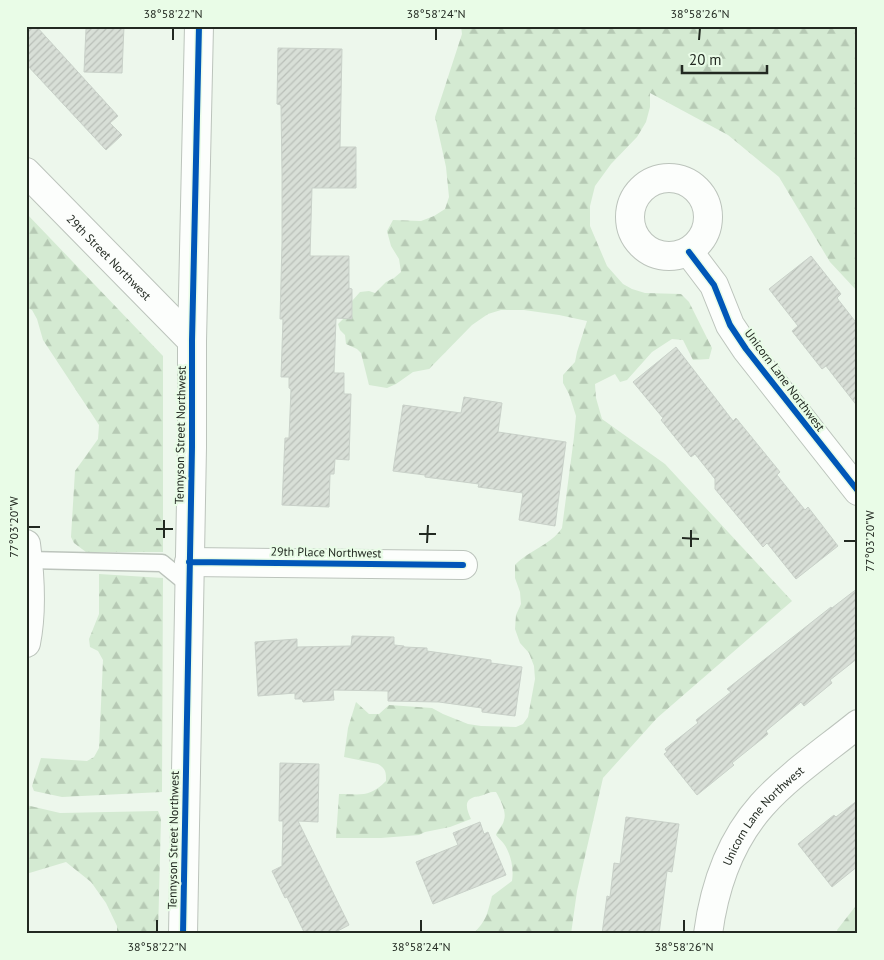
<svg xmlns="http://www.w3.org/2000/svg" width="884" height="960" viewBox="0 0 884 960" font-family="'PT Sans',sans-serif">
  <defs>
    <pattern id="forest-firs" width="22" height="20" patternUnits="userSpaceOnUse" patternTransform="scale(1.25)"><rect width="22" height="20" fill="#d4ead2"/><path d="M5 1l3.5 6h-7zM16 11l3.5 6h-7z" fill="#b6c9b4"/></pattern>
    <pattern id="building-hatch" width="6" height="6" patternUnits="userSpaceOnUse" patternTransform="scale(1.25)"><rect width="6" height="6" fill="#d8dfd7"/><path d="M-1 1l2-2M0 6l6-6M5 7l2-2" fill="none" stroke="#b9bfb8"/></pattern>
  </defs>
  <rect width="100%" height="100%" fill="#edf7ec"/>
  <path fill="url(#forest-firs)" d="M 461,26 L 858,26 L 858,292 L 830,262 L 779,177 L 728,135 L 650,93 L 650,107 L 646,122 L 637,137 L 611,164 L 595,186 L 590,206 L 590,226 L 607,266 L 623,284 L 632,289 L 645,293 L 681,294 L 689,302 L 712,348 L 709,359 L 693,360 L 683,340 L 672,339 L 652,352 L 627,380 L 620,382 L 615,374 L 595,384 L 596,398 L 602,419 L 665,464 L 792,601 L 657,718 L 603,778 L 577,891 L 571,934 L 473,934 C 487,920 487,914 492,896 L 512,881 C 514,869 511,854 504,844 C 502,841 498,838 496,835 C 497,830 503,826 504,820 C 507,812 500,799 496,792 C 487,792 488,794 480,796 C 478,797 475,796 472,798 C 463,802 468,812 471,819 L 450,827 L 425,832 L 419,835 L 381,838 L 336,838 L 339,794 C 361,794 369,798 386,781 C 386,772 386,769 378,764 L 344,757 L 348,728 L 356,702 L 369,714 L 379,714 L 389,705 L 432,708 L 443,714 L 468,724 L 481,726 L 516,727 L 523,724 L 528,717 L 535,679 L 534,666 L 529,653 L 520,643 L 515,629 L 516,615 L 521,604 L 520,592 L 515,578 L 515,565 C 529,550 551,545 562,528 L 574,437 L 576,416 L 569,394 L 563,383 L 563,375 L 575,362 L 577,352 L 587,321 L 559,315 L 524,310 L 501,310 L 488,314 L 472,325 L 429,369 L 413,372 L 396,384 L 387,388 L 369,385 L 361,353 L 357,349 L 346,344 L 345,335 L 340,330 L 338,324 L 344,318 L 352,319 L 352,301 L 360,292 L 369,291 L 375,293 L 386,282 L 394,278 L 401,272 L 399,259 L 391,246 L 387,231 L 393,220 L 421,221 L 434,216 L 445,209 L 449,197 L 446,167 L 435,117 L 462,34 Z
    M 26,213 L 163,356 L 163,552 L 86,552 L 74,543 L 71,537 L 75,471 L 98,439 L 99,425 L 43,340 L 37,319 L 32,310 L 26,307 Z
    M 99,574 L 163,578 L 162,792 L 62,797 L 34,791 L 32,786 L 41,758 L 87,761 L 94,757 L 99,748 L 103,660 L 98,651 L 90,647 L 89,639 L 99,614 Z
    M 26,805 L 60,813 L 158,811 L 161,818 L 158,934 L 117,934 L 117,926 L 106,903 L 91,882 L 66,862 L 26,874 Z
    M 858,903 L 858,934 L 838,934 L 837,930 Z"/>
  <path fill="url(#building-hatch)" stroke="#c9d1c9" d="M 26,26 L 36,26 L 118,116 L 110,123 L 122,135 L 106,150 L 26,64 Z
    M 89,26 L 124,26 L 122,73 L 84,72 L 86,29 L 89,29 Z
    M 278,48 L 342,49 L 340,147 L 356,147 L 356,188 L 312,188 L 310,256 L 349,256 L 349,288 L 352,289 L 352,319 L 336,318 L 334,373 L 344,373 L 344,394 L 351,394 L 349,460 L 335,459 L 334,474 L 330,474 L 329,507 L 282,505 L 285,438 L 289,438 L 291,389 L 289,388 L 289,377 L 281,377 L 283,319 L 280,319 L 282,243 L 282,174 L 281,105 L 277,104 Z
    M 811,256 L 841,294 L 837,298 L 858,325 L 858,407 L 826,366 L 822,369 L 792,331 L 798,326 L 769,289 Z
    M 676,347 L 733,421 L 736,418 L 780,472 L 777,475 L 805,510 L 808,507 L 838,546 L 796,579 L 767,543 L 763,547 L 715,489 L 715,479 L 695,454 L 691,457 L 661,420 L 663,418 L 633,382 Z
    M 464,397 L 502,403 L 498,432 L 566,442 L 555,526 L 519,520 L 523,493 L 478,487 L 479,484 L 425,477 L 425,475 L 393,471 L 403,405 L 461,413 Z
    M 858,588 L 858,658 L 830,680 L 832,683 L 804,706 L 801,702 L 766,731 L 768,734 L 732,763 L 734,765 L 697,795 L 664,754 L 667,752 L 665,749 L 698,723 L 696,720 L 731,692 L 727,689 L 831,607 L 832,608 Z
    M 352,636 L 394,637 L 394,645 L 404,646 L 404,647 L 427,648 L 427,651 L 491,660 L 491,663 L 522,667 L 515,716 L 482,712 L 482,708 L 439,702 L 388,701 L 388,691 L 333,690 L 334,700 L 303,702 L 302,699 L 295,699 L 295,693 L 258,696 L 255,642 L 297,639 L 297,647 L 351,646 Z
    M 280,763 L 319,764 L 318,822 L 298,821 L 349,925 L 332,934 L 305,934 L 287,897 L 285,898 L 272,871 L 282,866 L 283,821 L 279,821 Z
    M 858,800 L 858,866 L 832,887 L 798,844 L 834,815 L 836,817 Z
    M 626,817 L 679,824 L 672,872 L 667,871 L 659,934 L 602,934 L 607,896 L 610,897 L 614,863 L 620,864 Z
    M 480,822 L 484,834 L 488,832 L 506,875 L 433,904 L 416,862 L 458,845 L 453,833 Z"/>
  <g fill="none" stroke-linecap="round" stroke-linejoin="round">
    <defs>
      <path id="lane" d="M 28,560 L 162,563 L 189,585"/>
      <g id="street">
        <path id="s1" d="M 26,172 L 192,341"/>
        <circle cx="669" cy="217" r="39"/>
        <path d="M 689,252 L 714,285 L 730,325 L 746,349 L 858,491"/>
        <path d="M 26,544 C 30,574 32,613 26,643"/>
        <path d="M 189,562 L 463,565"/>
        <path d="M 183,934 L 192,447 L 192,341 L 199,26"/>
        <path id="s2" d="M 708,934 C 714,888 730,841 762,805 C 789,775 826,750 858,724"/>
      </g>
    </defs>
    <use href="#lane" stroke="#bcc4bc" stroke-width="19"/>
    <use href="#street" stroke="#bcc4bc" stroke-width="30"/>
    <use href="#lane" stroke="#fcfefc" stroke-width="16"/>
    <use href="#street" stroke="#fcfefc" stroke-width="28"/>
    <defs>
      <path id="cycleway" d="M 689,252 L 714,285 L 730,325 L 746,349 L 858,491
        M 189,562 L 463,565
        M 183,934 L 192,447 L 192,341 L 199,26"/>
    </defs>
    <use href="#cycleway" stroke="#e9fce7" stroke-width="9"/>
    <use href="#cycleway" stroke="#0057b8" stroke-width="6"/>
  </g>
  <path fill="none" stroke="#222921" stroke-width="2" d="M 173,40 L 173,28M 436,40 L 436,28M 699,40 L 700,28M 28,527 L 40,527M 156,529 L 173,529M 419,534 L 436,534M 164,538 L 164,520M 682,538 L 699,539M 844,541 L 856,541M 427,543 L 428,525M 691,547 L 691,530M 157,932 L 157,920M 421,932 L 421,920M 684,932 L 684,920"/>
  <g text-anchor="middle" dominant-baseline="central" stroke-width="4.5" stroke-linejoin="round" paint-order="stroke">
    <g font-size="12" fill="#222921" stroke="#e9fce7">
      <text stroke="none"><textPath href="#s1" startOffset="119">29th Street Northwest</textPath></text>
      <text transform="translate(785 380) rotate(53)">Unicorn Lane Northwest</text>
      <text transform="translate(180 435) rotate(-89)">Tennyson Street Northwest</text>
      <text transform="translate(326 552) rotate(1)">29th Place Northwest</text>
      <text stroke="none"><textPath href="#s2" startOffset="134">Unicorn Lane Northwest</textPath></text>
      <text transform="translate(173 840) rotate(-89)">Tennyson Street Northwest</text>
    </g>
  </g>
  <rect width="884" height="960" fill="none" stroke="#e9fce7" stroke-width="55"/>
  <path d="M682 65v8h85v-8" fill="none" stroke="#222921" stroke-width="2.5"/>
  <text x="689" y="65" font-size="15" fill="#222921" stroke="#e9fce7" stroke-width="4" paint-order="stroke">20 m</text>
  <rect x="28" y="28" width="828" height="904" fill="none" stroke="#222921" stroke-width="2"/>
  <g font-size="12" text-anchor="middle" fill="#222921">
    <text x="173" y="18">38°58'22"N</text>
    <text x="436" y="18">38°58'24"N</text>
    <text x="700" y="18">38°58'26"N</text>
    <text transform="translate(14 527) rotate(-90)" y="4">77°03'20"W</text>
    <text transform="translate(870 541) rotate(-90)" y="4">77°03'20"W</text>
    <text x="157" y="951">38°58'22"N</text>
    <text x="421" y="951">38°58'24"N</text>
    <text x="684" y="951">38°58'26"N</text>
  </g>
</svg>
